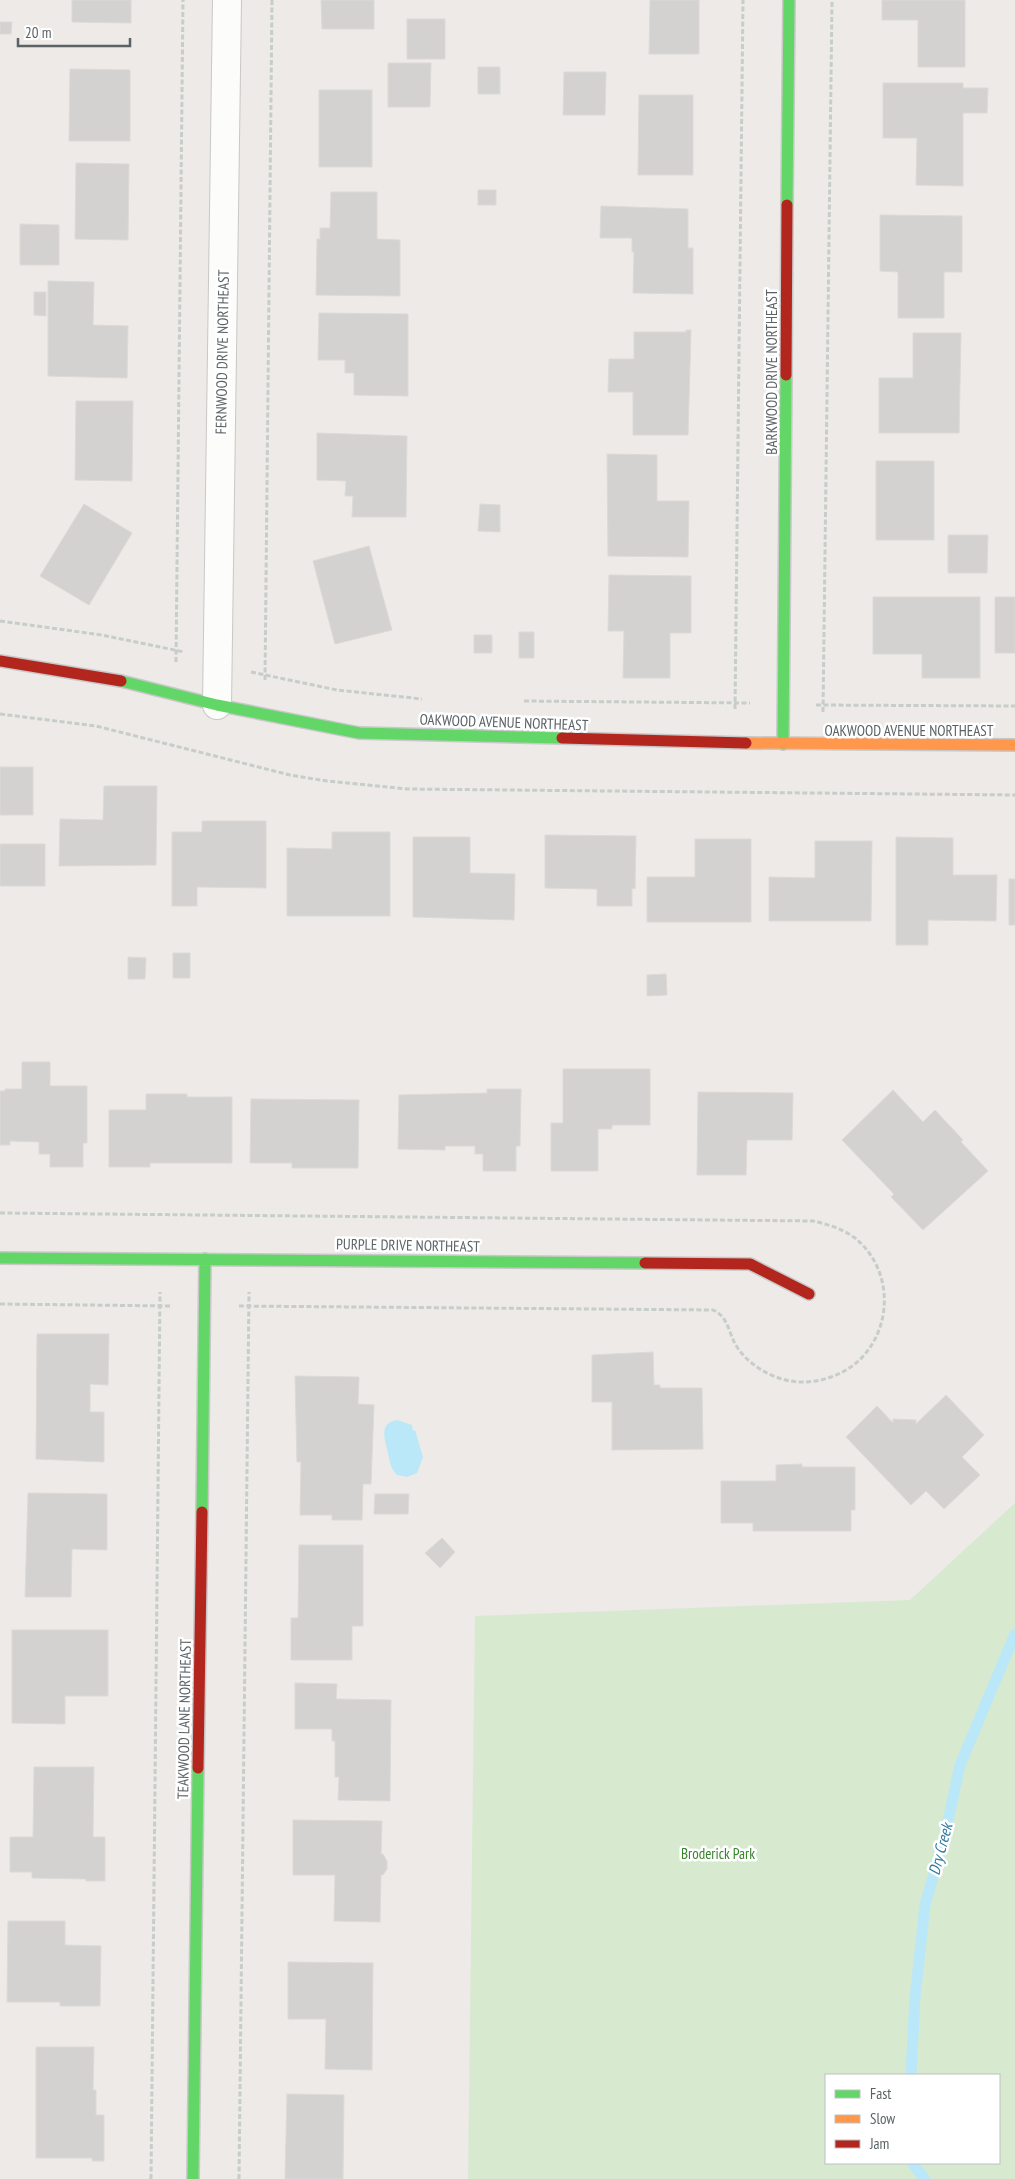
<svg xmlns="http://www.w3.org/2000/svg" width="1015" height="2179" viewBox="0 0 1015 2179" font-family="'PT Sans Narrow',sans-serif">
  <rect width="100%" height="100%" fill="#edeae7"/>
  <path fill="#d7ead0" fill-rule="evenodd" d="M 1015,1503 L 1015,2179 L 468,2179 L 475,1616 L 910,1600 ZM 826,2075 L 999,2075 L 999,2163 L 826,2163 Z"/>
  <path fill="#bae8f8" d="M 397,1420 L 412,1425 L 413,1431 L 415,1430 L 423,1457 L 417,1473 L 407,1477 L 397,1475 C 389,1467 390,1459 387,1449 C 384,1436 380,1423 397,1420 Z"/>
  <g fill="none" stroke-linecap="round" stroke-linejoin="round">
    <path stroke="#bae8f8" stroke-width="11" d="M 911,2075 L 915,1997 L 925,1905 L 944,1839 L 960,1765 L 1015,1634
      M 912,2163 L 925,2179"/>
  </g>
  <path fill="#d4d2d1" stroke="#dcd9d6" d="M 72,0 L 131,0 L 131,23 L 72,22 Z
    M 321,0 L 374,0 L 374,29 L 322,29 Z
    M 650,0 L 699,0 L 699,54 L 649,54 Z
    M 882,0 L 965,0 L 965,67 L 918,67 L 918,20 L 882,20 Z
    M 407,19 L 445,19 L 445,59 L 407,59 Z
    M 0,22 L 12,22 L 11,34 L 0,34 Z
    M 388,63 L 431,63 L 430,107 L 388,107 Z
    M 478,67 L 500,67 L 500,94 L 478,94 Z
    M 70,69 L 130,70 L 130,141 L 69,141 Z
    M 564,72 L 606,72 L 605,115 L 563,115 Z
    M 883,83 L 963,83 L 963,88 L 988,88 L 987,113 L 963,113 L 963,186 L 916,185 L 917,138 L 883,138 Z
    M 319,90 L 372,90 L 372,167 L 319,167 Z
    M 639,95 L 693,95 L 693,175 L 638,175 Z
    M 76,163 L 129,164 L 128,240 L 75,239 Z
    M 478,190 L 496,190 L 496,205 L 478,205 Z
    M 331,192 L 377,192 L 377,239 L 400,240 L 400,296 L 316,295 L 317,239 L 320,239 L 320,228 L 330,228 Z
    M 601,206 L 688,209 L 688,248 L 693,248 L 693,294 L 633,293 L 634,252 L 632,252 L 632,238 L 600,238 Z
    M 880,215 L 962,216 L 962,272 L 944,272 L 944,318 L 898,318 L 898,272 L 880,271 Z
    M 20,224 L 59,225 L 59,265 L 20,265 Z
    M 48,281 L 94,282 L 93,325 L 128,326 L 127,378 L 48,376 Z
    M 34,292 L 46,292 L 46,316 L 34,315 Z
    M 319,313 L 408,314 L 408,396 L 354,395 L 354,373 L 345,373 L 345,360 L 318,360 Z
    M 686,330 L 691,330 L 688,435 L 633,435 L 633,392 L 608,392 L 609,359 L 634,359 L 634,332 L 686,332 Z
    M 913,333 L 961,333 L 959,433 L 879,433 L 879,378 L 913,378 Z
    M 76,401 L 133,401 L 132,481 L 75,480 Z
    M 317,433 L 407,436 L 406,517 L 352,517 L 353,496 L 345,496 L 346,481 L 317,480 Z
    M 607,454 L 657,455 L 657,501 L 689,501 L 688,557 L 608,556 Z
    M 876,461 L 934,461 L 934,540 L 876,540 Z
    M 84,504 L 132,533 L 89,605 L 40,576 Z
    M 480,504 L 500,505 L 500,532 L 478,531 Z
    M 948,535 L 988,535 L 987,573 L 948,573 Z
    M 369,546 L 392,630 L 335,644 L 313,561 Z
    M 609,575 L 691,576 L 691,633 L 670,633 L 670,678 L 623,678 L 624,631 L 608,631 Z
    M 873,597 L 980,597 L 980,678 L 922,678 L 922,654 L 873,654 Z
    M 995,597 L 1015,597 L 1015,653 L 995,653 Z
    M 519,632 L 534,632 L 534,658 L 519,658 Z
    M 474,635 L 492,635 L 492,653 L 474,653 Z
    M 0,767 L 33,767 L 33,815 L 0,815 Z
    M 104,786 L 157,786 L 156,865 L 59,866 L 60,819 L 103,820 Z
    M 202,821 L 266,821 L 266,888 L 197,887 L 197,906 L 172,906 L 172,832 L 202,832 Z
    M 332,832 L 390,832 L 390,916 L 287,916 L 287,848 L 332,849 Z
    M 545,835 L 636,836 L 635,889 L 632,888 L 632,906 L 597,906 L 597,889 L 545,888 Z
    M 413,837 L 470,837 L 470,873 L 515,874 L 514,920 L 413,917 Z
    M 896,837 L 953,838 L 953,875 L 997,875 L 996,921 L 928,920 L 928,945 L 896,945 Z
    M 695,839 L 751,839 L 751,922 L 647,922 L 647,877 L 695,877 Z
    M 815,841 L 872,841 L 871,921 L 769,921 L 769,877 L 815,878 Z
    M 0,844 L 45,844 L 45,886 L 0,886 Z
    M 1009,879 L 1015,879 L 1015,925 L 1009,925 Z
    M 173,953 L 190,953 L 190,978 L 173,978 Z
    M 128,957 L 146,958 L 145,979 L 128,979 Z
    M 666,974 L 667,995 L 647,996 L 647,975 Z
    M 22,1062 L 50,1062 L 50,1086 L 87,1086 L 87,1143 L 83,1143 L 83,1167 L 50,1167 L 50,1154 L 39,1154 L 39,1142 L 10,1141 L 10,1145 L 0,1145 L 0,1091 L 5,1091 L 5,1089 L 22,1089 Z
    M 563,1069 L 650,1069 L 650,1125 L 612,1125 L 612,1129 L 598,1129 L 598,1171 L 551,1171 L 551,1123 L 563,1123 Z
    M 487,1089 L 521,1089 L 520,1146 L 516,1146 L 516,1171 L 483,1171 L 483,1154 L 475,1154 L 475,1146 L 445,1146 L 445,1150 L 398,1149 L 399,1095 L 487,1093 Z
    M 893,1090 L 923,1122 L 935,1110 L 963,1140 L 961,1142 L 988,1171 L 923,1230 L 891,1197 L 894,1194 L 842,1140 Z
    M 698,1092 L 793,1093 L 792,1140 L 747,1140 L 746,1175 L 697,1175 Z
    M 146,1094 L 187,1094 L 187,1097 L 232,1097 L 232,1163 L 150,1163 L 150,1167 L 109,1167 L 109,1110 L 146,1110 Z
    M 251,1099 L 359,1100 L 358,1168 L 292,1168 L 292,1163 L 250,1163 Z
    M 37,1334 L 109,1334 L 108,1385 L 90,1384 L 90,1412 L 104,1412 L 104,1462 L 36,1459 Z
    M 653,1352 L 654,1385 L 660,1385 L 660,1388 L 702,1388 L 703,1449 L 612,1450 L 612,1402 L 592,1402 L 592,1355 Z
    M 295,1376 L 359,1377 L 358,1404 L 374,1405 L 371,1484 L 363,1484 L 362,1520 L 332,1520 L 332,1515 L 300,1515 L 301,1462 L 297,1462 Z
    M 946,1395 L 984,1435 L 962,1457 L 980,1475 L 944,1509 L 926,1491 L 911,1505 L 846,1437 L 877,1406 L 893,1423 L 893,1419 L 916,1420 L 916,1424 Z
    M 802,1464 L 802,1467 L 855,1467 L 855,1510 L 851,1510 L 851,1531 L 753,1531 L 753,1523 L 721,1523 L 721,1481 L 776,1481 L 776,1465 Z
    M 28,1493 L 107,1494 L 107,1550 L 72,1549 L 71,1597 L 25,1597 Z
    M 375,1494 L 409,1494 L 408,1514 L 374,1514 Z
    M 442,1538 L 455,1552 L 440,1568 L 425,1553 Z
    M 299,1545 L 363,1545 L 363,1626 L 352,1626 L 352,1660 L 291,1660 L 291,1618 L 298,1618 Z
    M 12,1630 L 108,1630 L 108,1696 L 65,1696 L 65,1724 L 12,1723 Z
    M 295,1683 L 337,1684 L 336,1699 L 391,1700 L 390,1801 L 338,1800 L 339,1777 L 335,1777 L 335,1741 L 332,1741 L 332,1729 L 295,1729 Z
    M 34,1767 L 94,1767 L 93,1837 L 105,1837 L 105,1881 L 86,1881 L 86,1879 L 32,1878 L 32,1872 L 10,1872 L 10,1837 L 33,1837 Z
    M 293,1820 L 382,1821 L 381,1854 L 383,1854 L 387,1861 L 387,1869 L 383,1875 L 381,1875 L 380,1922 L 334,1921 L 335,1875 L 293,1875 Z
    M 8,1921 L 65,1921 L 65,1945 L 101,1946 L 100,2006 L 60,2006 L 60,2002 L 7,2002 Z
    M 288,1962 L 373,1963 L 372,2070 L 325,2069 L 326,2019 L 288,2019 Z
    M 36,2047 L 94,2047 L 93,2090 L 96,2090 L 96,2115 L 104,2115 L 104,2161 L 92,2161 L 92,2158 L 36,2158 Z
    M 287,2094 L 344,2095 L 343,2179 L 285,2179 Z"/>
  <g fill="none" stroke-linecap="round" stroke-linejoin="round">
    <defs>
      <path id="street" d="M 217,705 L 227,0"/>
      <path id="fast" d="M 787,205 L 789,0
        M 121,681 L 217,705 L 359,733 L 562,738
        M 783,744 L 786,375
        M 0,1258 L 645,1263
        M 202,1512 L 205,1259
        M 193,2179 L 198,1768"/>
      <path id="slow" d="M 746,743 L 1015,745"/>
      <path id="jam" d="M 786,375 L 787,205
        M 0,661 L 121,681
        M 562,738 L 746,743
        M 645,1263 L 750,1264 L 809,1294
        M 198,1768 L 202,1512"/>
    </defs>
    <use href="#street" stroke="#c8c8c8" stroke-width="30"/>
    <use href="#fast" stroke="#c8c8c8" stroke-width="14"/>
    <use href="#slow" stroke="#c8c8c8" stroke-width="14"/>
    <use href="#jam" stroke="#c8c8c8" stroke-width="14"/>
    <path stroke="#c7cdc9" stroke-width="3" stroke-dasharray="5 2.5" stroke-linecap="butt" d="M 0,621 L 102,635 L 184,652
      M 176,662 L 183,0
      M 251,672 L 337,690 L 422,699
      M 265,680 L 272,0
      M 524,701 L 750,703
      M 816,705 L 1015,706
      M 735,709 L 743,0
      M 823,712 L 832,0
      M 0,714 L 96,726 L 290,775 L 327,781 L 407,789 L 1015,795
      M 0,1213 L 813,1221 C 827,1224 843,1229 855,1238 C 903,1277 890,1357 831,1377 C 814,1383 796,1384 779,1378 C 763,1373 746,1361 737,1347 C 728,1333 729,1317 713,1310 L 239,1306
      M 0,1304 L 172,1306
      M 151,2179 L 160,1292
      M 239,2179 L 249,1292"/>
    <use href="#street" stroke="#fcfcfb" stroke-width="28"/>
    <use href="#fast" stroke="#63d668" stroke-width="11"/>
    <use href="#slow" stroke="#ff974d" stroke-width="11"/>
    <use href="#jam" stroke="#b3261e" stroke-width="11"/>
  </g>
  <g text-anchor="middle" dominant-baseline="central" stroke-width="5" stroke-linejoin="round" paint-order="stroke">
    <g font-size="15" fill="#5b6266" stroke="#fff">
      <text transform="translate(222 352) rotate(-89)">FERNWOOD DRIVE NORTHEAST</text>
      <text transform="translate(771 372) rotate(-90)">BARKWOOD DRIVE NORTHEAST</text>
      <text transform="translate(504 722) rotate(2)">OAKWOOD AVENUE NORTHEAST</text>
      <text x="909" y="730">OAKWOOD AVENUE NORTHEAST</text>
      <text transform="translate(408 1245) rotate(1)">PURPLE DRIVE NORTHEAST</text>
      <text transform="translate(184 1719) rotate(-89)">TEAKWOOD LANE NORTHEAST</text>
    </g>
    <g font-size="15" fill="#38842c" stroke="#fff">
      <text x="718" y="1853">Broderick Park</text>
    </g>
    <g font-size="16" font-style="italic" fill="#307aa0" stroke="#fff">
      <text transform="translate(940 1849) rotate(-75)">Dry Creek</text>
    </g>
  </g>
  <rect x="825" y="2074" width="175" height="90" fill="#ffffff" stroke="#bdc0c2"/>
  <rect x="835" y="2090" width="25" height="8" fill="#63d668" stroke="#bdc0c2"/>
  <text x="870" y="2099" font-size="15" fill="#5b6266">Fast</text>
  <rect x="835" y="2115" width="25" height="8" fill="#ff974d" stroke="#bdc0c2"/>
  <text x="870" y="2124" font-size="15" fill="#5b6266">Slow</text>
  <rect x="835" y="2140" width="25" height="8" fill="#b3261e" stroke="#bdc0c2"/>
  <text x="870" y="2149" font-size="15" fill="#5b6266">Jam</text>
  <path d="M18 38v8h112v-8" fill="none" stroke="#5b6266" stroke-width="2.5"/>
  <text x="25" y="38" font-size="15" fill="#5b6266" stroke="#ffffff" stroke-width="4" paint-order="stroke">20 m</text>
</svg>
